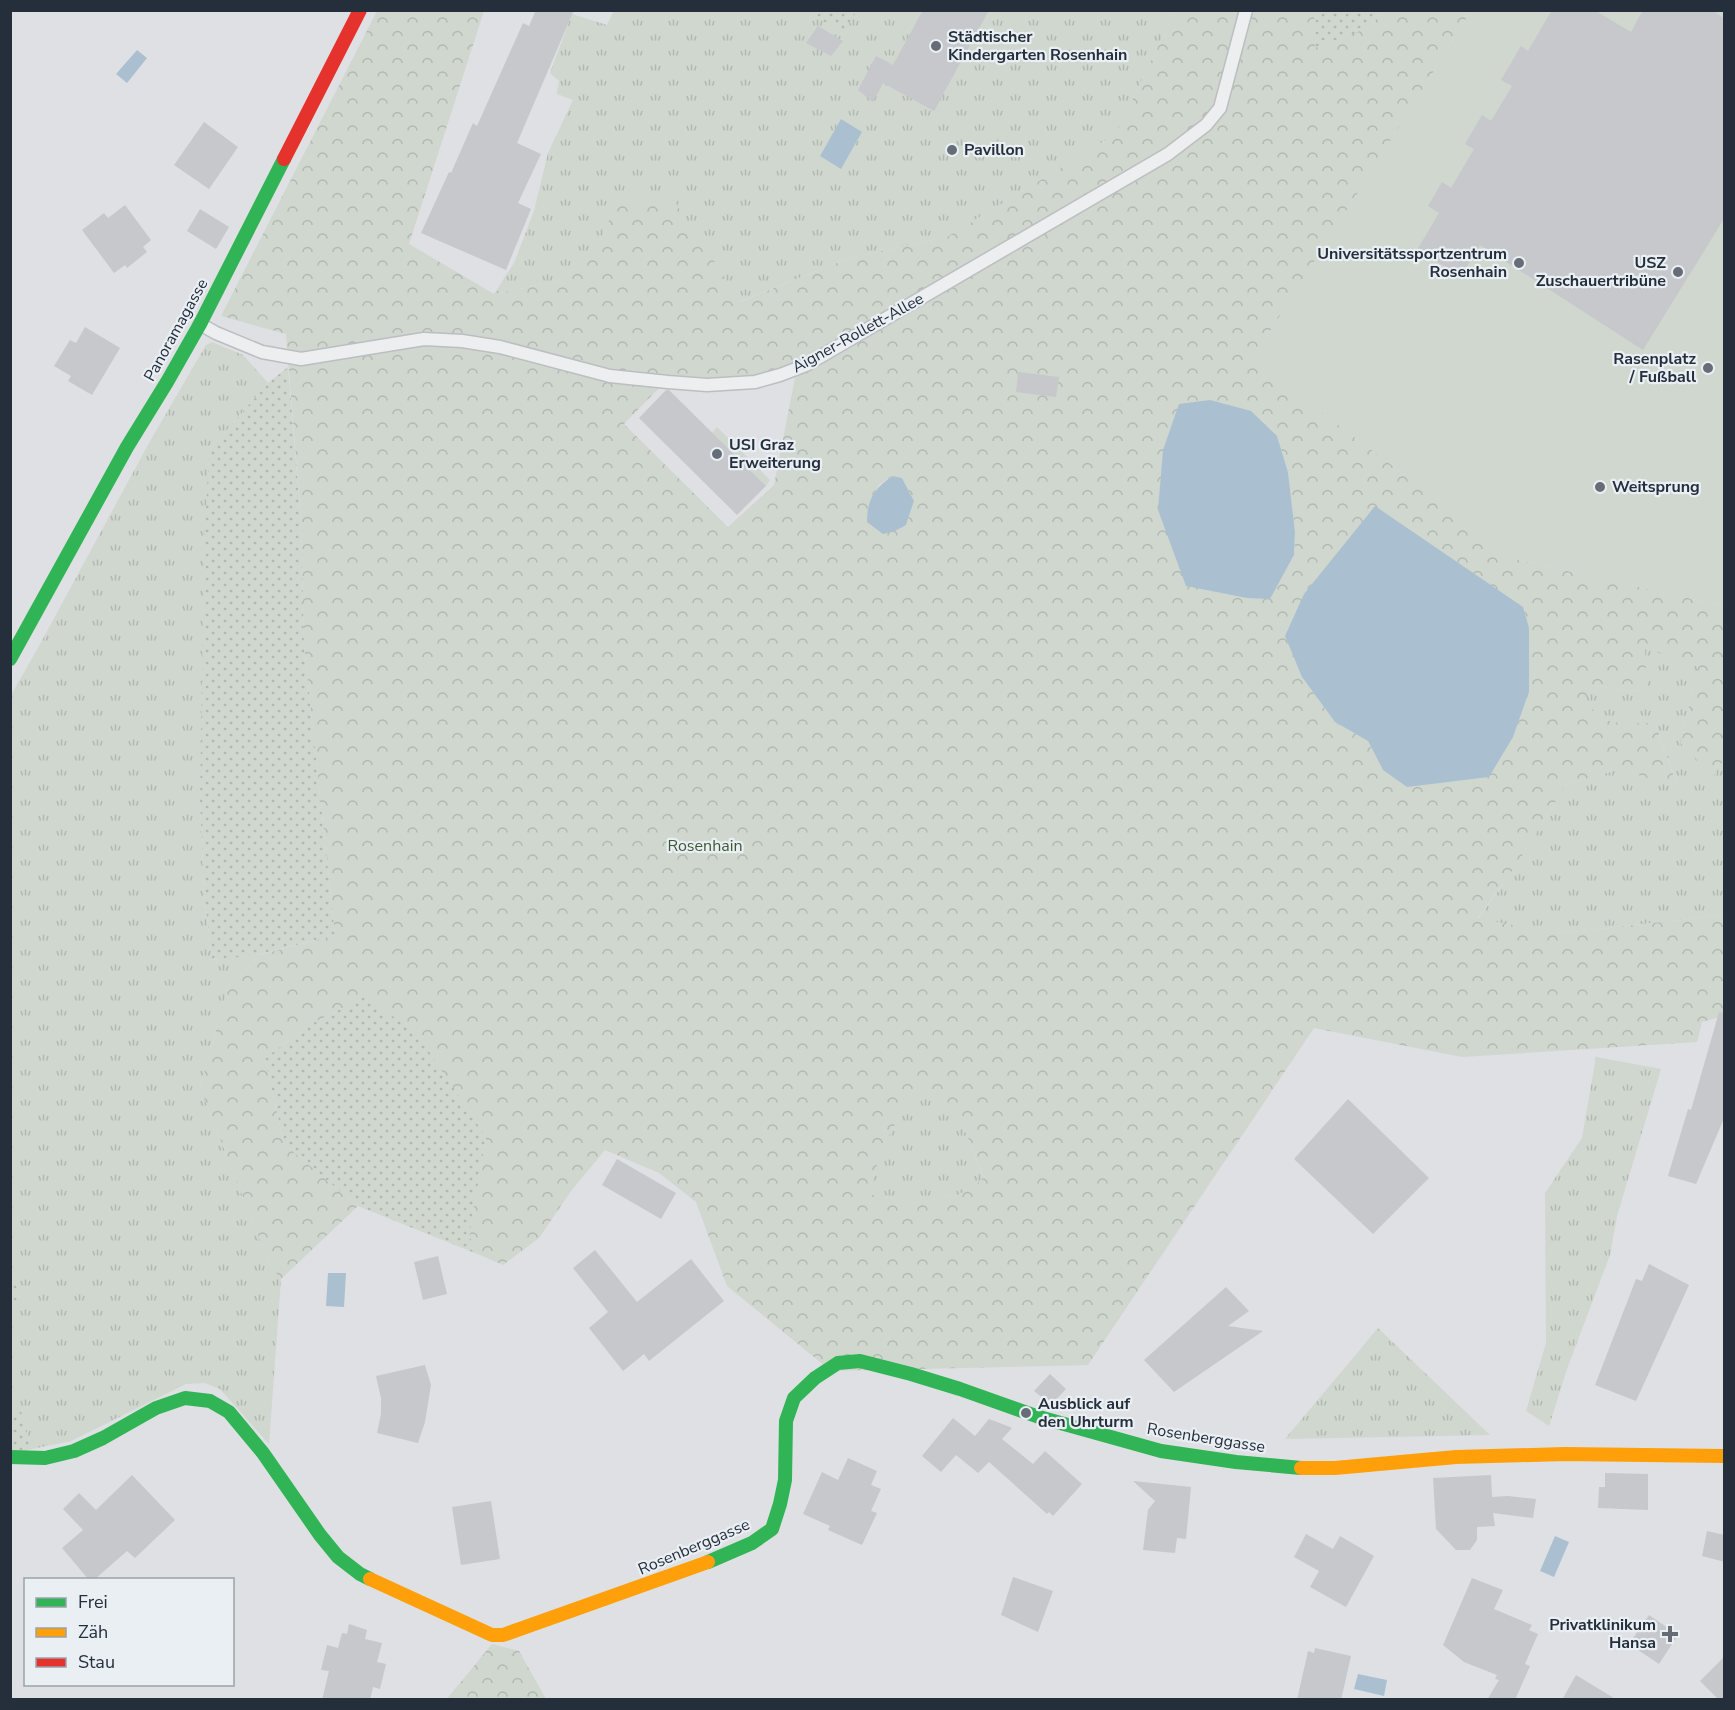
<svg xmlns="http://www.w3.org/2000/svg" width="1735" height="1710" viewBox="0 0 1735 1710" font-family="'Nunito Sans',sans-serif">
  <defs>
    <pattern id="grass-tufts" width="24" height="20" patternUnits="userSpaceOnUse" patternTransform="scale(1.5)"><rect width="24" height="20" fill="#cfd7ce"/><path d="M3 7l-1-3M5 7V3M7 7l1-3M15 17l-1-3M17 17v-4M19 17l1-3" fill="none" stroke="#b2b9b2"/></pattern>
    <pattern id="forest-crowns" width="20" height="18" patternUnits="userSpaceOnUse" patternTransform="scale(1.5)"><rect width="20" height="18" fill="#cfd7ce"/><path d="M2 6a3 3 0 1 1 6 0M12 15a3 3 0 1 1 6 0" fill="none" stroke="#b2b9b2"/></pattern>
    <pattern id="park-dots" width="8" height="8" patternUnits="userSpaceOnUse" patternTransform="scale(1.5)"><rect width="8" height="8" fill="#cfd7ce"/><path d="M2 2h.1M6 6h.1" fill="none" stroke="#b2b9b2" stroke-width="1.8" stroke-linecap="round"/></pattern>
  </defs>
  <rect width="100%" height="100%" fill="#dee0e3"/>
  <path fill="url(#grass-tufts)" d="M 614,10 L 1175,11 L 1116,134 L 947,237 L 849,258 L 739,302 L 673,199 L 603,235 L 558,281 L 494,294 L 514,263 L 534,211 L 548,153 L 573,100 L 557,94 L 559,81 L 550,73 L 572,14 L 607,25 Z
    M 212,342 L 243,355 L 268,383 L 209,450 L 200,801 L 204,893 L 212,960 L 263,954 L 229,985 L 200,1087 L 270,1266 L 281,1279 L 269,1444 L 220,1389 L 205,1383 L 186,1384 L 71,1441 L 32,1449 L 21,1412 L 11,1413 L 11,1306 L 20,1296 L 16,1284 L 10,1280 L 11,695 L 39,646 L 149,443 L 206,345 Z
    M 717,427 L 770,480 L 766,486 L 712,433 Z
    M 1644,647 L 1698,666 L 1681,743 L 1713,776 L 1724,759 L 1724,915 L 1554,934 L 1478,919 L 1515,867 L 1566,785 L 1620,769 L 1678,787 L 1655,723 L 1620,723 L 1598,719 L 1586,699 L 1592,685 L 1621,690 L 1647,691 Z
    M 1596,1057 L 1661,1069 L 1617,1216 L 1610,1255 L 1567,1369 L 1549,1426 L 1526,1411 L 1546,1343 L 1545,1193 L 1582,1138 Z
    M 915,1088 L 944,1099 L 966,1133 L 984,1180 L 958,1195 L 916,1203 L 868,1194 L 883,1146 Z
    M 1378,1328 L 1490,1435 L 1285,1439 Z"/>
  <path fill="url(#forest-crowns)" fill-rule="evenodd" d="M 377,11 L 484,11 L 409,244 L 494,294 L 558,281 L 603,235 L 618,199 L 673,199 L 740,302 L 849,258 L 947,237 L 1116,134 L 1175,11 L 1314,11 L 1368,28 L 1383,11 L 1471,11 L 1375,166 L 1252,360 L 1518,560 L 1724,606 L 1724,759 L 1713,777 L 1681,743 L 1698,666 L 1645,648 L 1647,691 L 1621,690 L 1592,685 L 1586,699 L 1599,719 L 1620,723 L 1655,723 L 1678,788 L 1620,769 L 1566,785 L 1515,867 L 1478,918 L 1554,934 L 1724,915 L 1724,1016 L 1702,1022 L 1697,1042 L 1462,1057 L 1314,1028 L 1088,1365 L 831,1371 L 727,1286 L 696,1202 L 659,1173 L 605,1150 L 571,1191 L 539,1238 L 503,1265 L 480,1255 L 469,1236 L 486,1137 L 364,997 L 313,1023 L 265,1058 L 284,1144 L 358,1206 L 281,1279 L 270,1266 L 200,1087 L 229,985 L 263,954 L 335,935 L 304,646 L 301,520 L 286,334 L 221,316 ZM 796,373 L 774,485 L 728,527 L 624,424 L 659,388 L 668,382 ZM 1277,436 L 1288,472 L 1295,532 L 1294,555 L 1270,598 ZM 893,476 L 902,478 L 914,501 L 906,525 L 874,493 L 880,484 ZM 1529,629 L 1529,692 L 1513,737 L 1383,770 L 1368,741 L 1335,722 L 1302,677 ZM 915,1088 L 944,1099 L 966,1133 L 984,1179 L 958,1195 L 916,1203 L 868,1194 L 883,1146 Z
    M 492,1644 L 519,1651 L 546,1699 L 446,1700 Z"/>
  <path fill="url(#park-dots)" d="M 813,11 L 813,10 L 857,11 L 843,33 L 811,14 Z
    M 1314,11 L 1314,10 L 1383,11 L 1368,28 L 1315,48 Z
    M 288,367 L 301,521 L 304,646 L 335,935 L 257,955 L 212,960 L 204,893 L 200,801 L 204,549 L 209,450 L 268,383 Z
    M 364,997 L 416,1032 L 486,1137 L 469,1236 L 480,1255 L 358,1206 L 284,1144 L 265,1058 L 313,1023 Z
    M 11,1280 L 16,1284 L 20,1296 L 11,1306 Z
    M 21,1411 L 32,1449 L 11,1455 L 11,1413 Z"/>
  <path fill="#cfd7ce" d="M 1471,11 L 1724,11 L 1724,606 L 1518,560 L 1252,360 L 1375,166 Z"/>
  <path fill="#aac0d0" d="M 137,50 L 147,58 L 127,83 L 116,74 Z
    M 841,119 L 862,132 L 841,169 L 820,156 Z
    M 1210,400 L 1251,411 L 1277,436 L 1288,472 L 1295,532 L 1294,555 L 1270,599 L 1247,598 L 1186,586 L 1158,510 L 1163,450 L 1179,404 Z
    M 893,476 L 902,478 L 914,501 L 906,525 L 895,531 L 883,534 L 867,522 C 867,500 874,488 893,476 Z
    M 1375,506 L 1523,607 L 1529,628 L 1529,692 L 1513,737 L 1489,777 L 1407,787 L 1383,770 L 1368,741 L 1335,722 L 1302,677 L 1285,636 L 1304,594 Z
    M 328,1273 L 346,1273 L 344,1307 L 326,1306 Z
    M 1555,1536 L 1569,1542 L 1554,1577 L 1540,1571 Z
    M 1358,1674 L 1387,1680 L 1384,1696 L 1354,1689 Z"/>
  <path fill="#c6c8cb" d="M 536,10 L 574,10 L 517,143 L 541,154 L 518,203 L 531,209 L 506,270 L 421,233 L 449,172 L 451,173 L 473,123 L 477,126 L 523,23 L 529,26 Z
    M 923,10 L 989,10 L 934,111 L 883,83 L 873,102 L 858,90 L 876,56 L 893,65 Z
    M 1552,10 L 1594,10 L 1631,32 L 1643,10 L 1712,10 L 1725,19 L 1725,217 L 1643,350 L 1480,245 L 1461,276 L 1417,250 L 1439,213 L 1428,206 L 1442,182 L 1451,188 L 1474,149 L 1465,144 L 1482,115 L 1491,121 L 1512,86 L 1501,80 L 1521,46 L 1528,51 Z
    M 818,26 L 843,41 L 831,56 L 806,43 Z
    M 204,122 L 238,147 L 209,189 L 174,165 Z
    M 125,205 L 151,240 L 143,247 L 147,252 L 127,268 L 125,265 L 114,273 L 82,230 L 104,213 L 108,218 Z
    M 200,209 L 229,227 L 216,249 L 187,231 Z
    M 85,327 L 120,348 L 92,395 L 68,381 L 71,376 L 54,366 L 70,340 L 76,343 Z
    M 1018,372 L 1059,377 L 1056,397 L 1016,392 Z
    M 666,390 L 669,390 L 766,486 L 737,515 L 639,418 Z
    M 1719,1012 L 1725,1013 L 1725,1116 L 1696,1184 L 1668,1176 L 1688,1109 L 1691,1110 Z
    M 1348,1099 L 1429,1178 L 1373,1234 L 1294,1159 Z
    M 617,1159 L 676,1193 L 661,1219 L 602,1185 Z
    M 595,1250 L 637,1302 L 691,1259 L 724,1301 L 649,1361 L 644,1354 L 623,1371 L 589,1328 L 608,1312 L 573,1268 Z
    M 438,1256 L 447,1294 L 423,1300 L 414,1262 Z
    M 1649,1264 L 1689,1285 L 1636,1401 L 1595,1385 L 1636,1279 L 1642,1281 Z
    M 1226,1287 L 1249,1311 L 1228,1326 L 1263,1331 L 1174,1392 L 1144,1360 Z
    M 425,1365 L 431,1385 L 425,1422 L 418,1443 L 377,1433 L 381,1414 L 381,1398 L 376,1376 Z
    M 1050,1374 L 1066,1389 L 1054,1402 L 1043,1398 L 1034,1391 Z
    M 953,1418 L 975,1436 L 989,1419 L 1010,1427 L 1012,1428 L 1002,1439 L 1033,1464 L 1045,1451 L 1082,1484 L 1053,1516 L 1049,1512 L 1047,1514 L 989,1462 L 978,1473 L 956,1455 L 941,1472 L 922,1456 Z
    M 848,1458 L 877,1471 L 871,1485 L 881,1489 L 871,1511 L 877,1513 L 862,1545 L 828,1530 L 830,1526 L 803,1514 L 822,1472 L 838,1480 Z
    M 1605,1473 L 1648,1474 L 1648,1510 L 1598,1508 L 1599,1487 L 1605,1487 Z
    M 132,1475 L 175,1520 L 135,1558 L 127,1551 L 94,1580 L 89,1580 L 62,1548 L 83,1530 L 63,1509 L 79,1493 L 96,1510 Z
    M 1491,1475 L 1492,1497 L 1508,1496 L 1536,1499 L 1533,1518 L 1493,1513 L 1495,1526 L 1477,1527 L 1477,1540 L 1470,1550 L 1456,1550 L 1436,1529 L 1433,1478 Z
    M 1133,1481 L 1191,1487 L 1186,1539 L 1177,1538 L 1175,1553 L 1143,1550 L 1148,1510 L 1155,1501 Z
    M 491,1501 L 500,1559 L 461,1565 L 452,1507 Z
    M 1707,1531 L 1725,1535 L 1725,1562 L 1702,1556 Z
    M 1306,1534 L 1333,1549 L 1340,1536 L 1374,1556 L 1346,1607 L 1310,1587 L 1319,1571 L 1294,1557 Z
    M 1013,1577 L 1053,1591 L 1038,1632 L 1001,1615 Z
    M 1472,1578 L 1503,1590 L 1494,1609 L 1532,1625 L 1529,1630 L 1538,1634 L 1525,1664 L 1530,1666 L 1515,1700 L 1487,1700 L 1499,1680 L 1495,1679 L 1497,1675 L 1464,1662 L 1443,1645 Z
    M 1649,1615 L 1678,1635 L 1659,1664 L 1629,1644 Z
    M 349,1624 L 367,1630 L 365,1639 L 382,1643 L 377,1662 L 386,1664 L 380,1689 L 373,1687 L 370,1700 L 322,1700 L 329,1671 L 321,1670 L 327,1645 L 338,1648 L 342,1633 L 347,1634 Z
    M 1315,1648 L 1351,1656 L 1341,1700 L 1297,1700 L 1308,1651 L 1314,1653 Z
    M 1725,1656 L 1725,1700 L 1719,1700 L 1700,1681 Z
    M 1576,1675 L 1617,1700 L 1562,1700 Z"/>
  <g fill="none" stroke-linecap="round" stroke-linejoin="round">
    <defs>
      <path id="lane" d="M 200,324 L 216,333 L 262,352 L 301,359 L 424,339 L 462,341 L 500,347 L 610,376 L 668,382 L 707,385 L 755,382 L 780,375 L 806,365 L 1168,154 L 1206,125 L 1220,108 L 1246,10"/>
    </defs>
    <use href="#lane" stroke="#bcbec1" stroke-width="15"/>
    <use href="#lane" stroke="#edeef0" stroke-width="12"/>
    <path stroke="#30b455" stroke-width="14" d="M 10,659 L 127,447 L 167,382 L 200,324 L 284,159
      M 10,1457 L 45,1458 L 74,1451 L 103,1438 L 156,1408 L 185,1398 L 210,1401 L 229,1412 L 263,1453 L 320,1535 L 338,1557 L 360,1574 L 370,1579
      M 708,1562 L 752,1543 L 772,1529 L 780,1504 L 785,1480 L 786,1421 L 794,1398 L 815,1378 L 838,1363 L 860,1361 L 911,1374 L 960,1389 L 1039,1417 L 1161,1451 L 1236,1462 L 1301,1468"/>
    <path stroke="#ff9f0a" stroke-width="14" d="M 1301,1468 L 1335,1468 L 1456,1457 L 1565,1454 L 1724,1456
      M 370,1579 L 492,1635 L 503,1635 L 708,1562"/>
    <path stroke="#e5322d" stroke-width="14" d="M 284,159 L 360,10"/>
  </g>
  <g fill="#666d76" stroke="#eaeff4" stroke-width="2">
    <circle cx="936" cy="46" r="6"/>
    <circle cx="952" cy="150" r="6"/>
    <circle cx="1519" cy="263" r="6"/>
    <circle cx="1678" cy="272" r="6"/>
    <circle cx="1708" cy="368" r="6"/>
    <circle cx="717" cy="454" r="6"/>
    <circle cx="1600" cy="487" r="6"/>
    <circle cx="1026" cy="1413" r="6"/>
    <path d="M1667 1625h6v6h6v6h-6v6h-6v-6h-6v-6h6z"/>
  </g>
  <g text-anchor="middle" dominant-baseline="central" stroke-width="4.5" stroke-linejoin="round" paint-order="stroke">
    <g font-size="16" font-weight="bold" fill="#252f3c" stroke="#eaeff4" text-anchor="start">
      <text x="948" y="37">Städtischer<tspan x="948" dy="18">Kindergarten Rosenhain</tspan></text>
      <text x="964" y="150">Pavillon</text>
      <text x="1507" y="254" text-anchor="end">Universitätssportzentrum<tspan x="1507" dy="18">Rosenhain</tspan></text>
      <text x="1666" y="263" text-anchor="end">USZ<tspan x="1666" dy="18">Zuschauertribüne</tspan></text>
      <text x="1696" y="359" text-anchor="end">Rasenplatz<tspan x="1696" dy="18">/ Fußball</tspan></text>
      <text x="729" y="445">USI Graz<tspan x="729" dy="18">Erweiterung</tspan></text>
      <text x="1612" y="487">Weitsprung</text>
      <text x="1038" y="1404">Ausblick auf<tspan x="1038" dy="18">den Uhrturm</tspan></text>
      <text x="1656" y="1625" text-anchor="end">Privatklinikum<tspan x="1656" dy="18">Hansa</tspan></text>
    </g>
    <g font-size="16" fill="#252f3c" stroke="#eaeff4">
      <text transform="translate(176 330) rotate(-61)">Panoramagasse</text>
      <text transform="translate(858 333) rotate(-29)">Aigner-Rollett-Allee</text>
      <text transform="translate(1206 1438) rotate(9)">Rosenberggasse</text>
      <text transform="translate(694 1547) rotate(-23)">Rosenberggasse</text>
    </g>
    <g font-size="16" fill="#3c5832" stroke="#eaeff4">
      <text x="705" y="846">Rosenhain</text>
    </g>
  </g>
  <rect width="1735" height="1710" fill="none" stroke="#252f3c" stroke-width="24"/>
  <rect x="24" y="1578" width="210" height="108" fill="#eaeff4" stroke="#9ba2aa" stroke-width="1.5"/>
  <rect x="36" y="1598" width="30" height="9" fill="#30b455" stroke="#9ba2aa" stroke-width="1.5"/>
  <text x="78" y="1608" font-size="18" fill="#252f3c">Frei</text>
  <rect x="36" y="1628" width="30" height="9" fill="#ff9f0a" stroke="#9ba2aa" stroke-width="1.5"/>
  <text x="78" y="1638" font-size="18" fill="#252f3c">Zäh</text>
  <rect x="36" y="1658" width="30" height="9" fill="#e5322d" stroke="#9ba2aa" stroke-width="1.5"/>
  <text x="78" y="1668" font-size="18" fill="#252f3c">Stau</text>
</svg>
